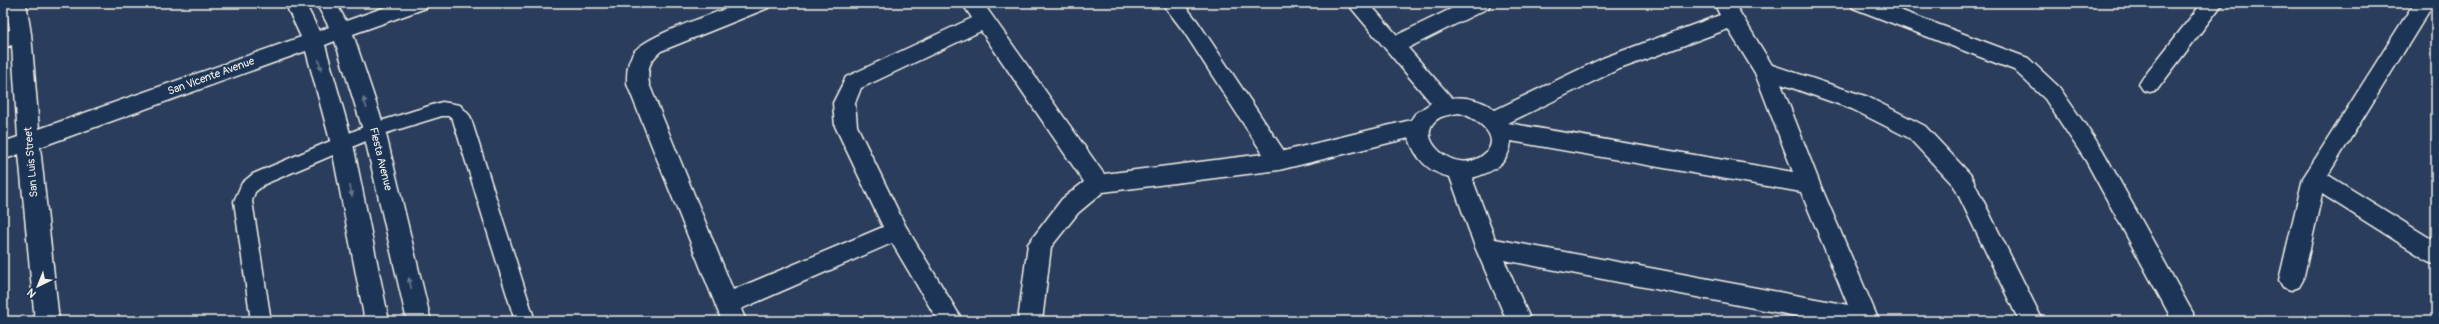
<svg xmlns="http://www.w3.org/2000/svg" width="2439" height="324" viewBox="0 0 2439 324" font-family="Pangolin,sans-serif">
  <rect width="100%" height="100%" fill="#2b3d5c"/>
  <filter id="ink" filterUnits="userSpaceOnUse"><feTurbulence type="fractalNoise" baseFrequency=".025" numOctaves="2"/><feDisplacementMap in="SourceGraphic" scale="8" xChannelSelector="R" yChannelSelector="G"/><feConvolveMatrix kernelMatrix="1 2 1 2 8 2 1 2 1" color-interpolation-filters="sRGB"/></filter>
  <g filter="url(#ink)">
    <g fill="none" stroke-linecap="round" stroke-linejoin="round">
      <defs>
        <path id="lane" d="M 442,102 L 460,105 L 470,116 L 535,321 L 515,321 L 453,120 L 450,116 L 442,116 L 380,135 L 265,184 L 255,192 L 252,201 L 271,321 L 251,321 L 234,201 L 242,183 L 253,174 L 368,125 Z"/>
        <path id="street" d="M 6,3 L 26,3 L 31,34 L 39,129 L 301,37 L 285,3 L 305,3 L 319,31 L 329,27 L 316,3 L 336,3 L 346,21 L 397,3 L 429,3 L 426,8 L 353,34 L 385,130 L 431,321 L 407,321 L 363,130 L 335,41 L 325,45 L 353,144 L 389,321 L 365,321 L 331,144 L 306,51 L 40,147 L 59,321 L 35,321 L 19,154 L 3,160 L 3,142 L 18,137 L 12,45 L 3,48 L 3,32 L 10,30 Z
          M 741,3 L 771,3 L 768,8 L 661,51 C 649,62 647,68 649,84 L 733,290 L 883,227 L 835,126 L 833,103 L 846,77 L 972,18 L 962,3 L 983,3 L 1104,174 L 1263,154 L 1184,32 L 1162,3 L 1183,3 L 1198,22 L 1284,151 L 1411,120 L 1415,114 L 1431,103 L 1347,3 L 1369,3 L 1397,35 L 1463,3 L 1491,3 L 1488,8 L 1408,48 L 1452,98 C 1465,96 1485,101 1495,110 L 1603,58 L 1720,15 L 1714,3 L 1734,3 L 1772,65 L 1868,97 L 1925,126 L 1970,174 L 2043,321 L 2019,321 L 1954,186 L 1909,138 L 1852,109 L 1781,84 L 1820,184 L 1879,321 L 1822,321 L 1504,260 L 1531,321 L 1507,321 L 1475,247 L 1450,177 C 1429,173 1415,158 1409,138 L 1279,170 L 1103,192 L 1078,213 L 1051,247 L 1042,321 L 1018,321 L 1028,244 L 1062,199 L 1084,182 L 981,31 L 861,88 L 855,103 L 857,126 L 905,225 L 963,321 L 938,321 L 892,243 L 741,309 L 746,321 L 722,321 L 627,84 C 627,72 627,62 634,52 C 648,34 717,13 741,3 ZM 1728,29 L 1755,73 L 1793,172 L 1508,123 L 1617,70 ZM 1459,113 C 1476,117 1505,138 1483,155 C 1455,178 1408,134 1441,117 C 1446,115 1453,114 1459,113 ZM 1511,141 L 1801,192 L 1848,305 L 1495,239 L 1472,178 C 1493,172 1509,164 1511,141 Z
          M 1850,3 L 1881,3 L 2028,58 L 2059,87 L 2102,149 L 2189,306 L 2193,313 L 2193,321 L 2169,321 L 2169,314 L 2086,161 L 2045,99 L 2014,70 L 1853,8 Z
          M 2202,3 L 2223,3 L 2157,90 L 2150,92 L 2143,90 L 2139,84 L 2143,78 Z
          M 2414,3 L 2434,3 L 2328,175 L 2436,242 L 2436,264 L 2428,261 L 2322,194 L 2303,280 L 2299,287 L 2291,290 L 2283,287 L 2279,280 L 2303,178 Z"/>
      </defs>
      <use href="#lane" stroke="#f4f1e8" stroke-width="3"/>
      <use href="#street" stroke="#f4f1e8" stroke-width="3"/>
      <use href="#lane" fill="#1d3557" fill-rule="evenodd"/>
      <use href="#street" fill="#1d3557" fill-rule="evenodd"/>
    </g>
    <defs><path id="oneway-solid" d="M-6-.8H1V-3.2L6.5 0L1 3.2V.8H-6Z"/></defs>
    <g fill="#68778a">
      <use href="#oneway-solid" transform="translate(320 65) rotate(75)"/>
      <use href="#oneway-solid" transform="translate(365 103) rotate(-108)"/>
      <use href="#oneway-solid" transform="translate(351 191) rotate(79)"/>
      <use href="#oneway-solid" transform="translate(410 283) rotate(-103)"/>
    </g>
  </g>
  <g text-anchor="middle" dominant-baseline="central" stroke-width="3.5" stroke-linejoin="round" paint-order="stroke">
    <g font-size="11" fill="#f4f1e8" stroke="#1d3557">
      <text transform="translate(211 76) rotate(-20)">San Vicente Avenue</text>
      <text transform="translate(381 159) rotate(76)">Fiesta Avenue</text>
      <text transform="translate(31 162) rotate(-95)">San Luis Street</text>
    </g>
  </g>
  <rect width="2439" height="324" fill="none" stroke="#1d3557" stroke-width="16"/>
  <rect x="8" y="8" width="2423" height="308" fill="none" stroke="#f4f1e8" stroke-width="1.5" filter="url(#ink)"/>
  <g transform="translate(38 286) rotate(223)" stroke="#1d3557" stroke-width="3" paint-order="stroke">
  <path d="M0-3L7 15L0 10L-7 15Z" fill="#f4f1e8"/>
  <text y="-6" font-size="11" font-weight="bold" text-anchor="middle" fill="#f4f1e8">N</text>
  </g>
</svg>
